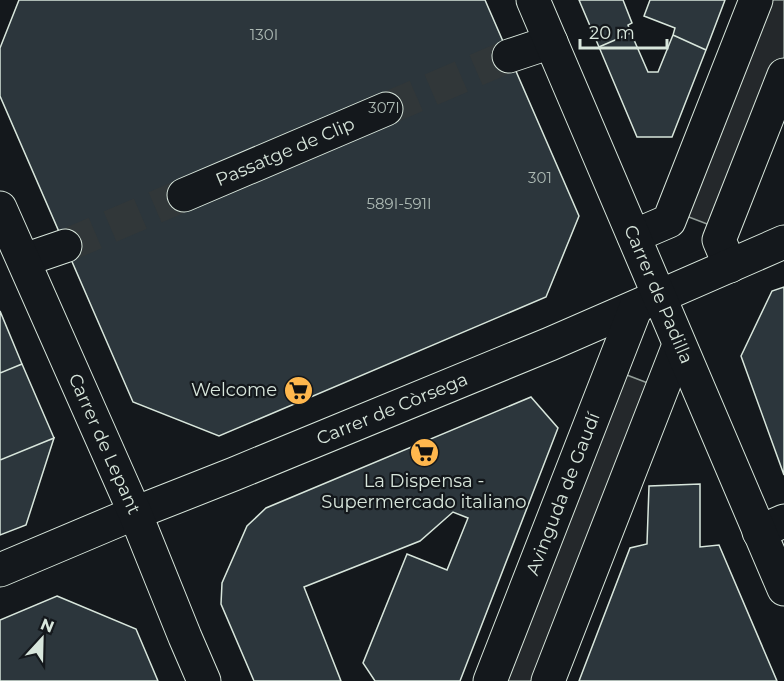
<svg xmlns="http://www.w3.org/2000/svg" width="784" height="681" viewBox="0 0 784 681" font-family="Montserrat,sans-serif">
  <rect width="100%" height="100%" fill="#14181c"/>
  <path fill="#24282b" stroke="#939e99" stroke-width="1.5" d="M 764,0 L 784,0 L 784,58 L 718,227 L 715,227 L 681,214 Z
    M 619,372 L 653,385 L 541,681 L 497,681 Z"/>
  <path fill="#2c363c" stroke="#d8e6dc" stroke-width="1.5" d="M 19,0 L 485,0 L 579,216 L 546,297 L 219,436 L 133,402 L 0,96 L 0,48 Z
    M 579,0 L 623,0 L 632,23 L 628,25 L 631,33 L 599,47 Z
    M 650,0 L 725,0 L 706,50 L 673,35 L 675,28 L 644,16 Z
    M 631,33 L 648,72 L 658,72 L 673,35 L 706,50 L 672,137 L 637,137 L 599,47 Z
    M 784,287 L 784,475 L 741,356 L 772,291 Z
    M 0,311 L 22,364 L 0,373 Z
    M 22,364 L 54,438 L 0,460 L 0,373 Z
    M 531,397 L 558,428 L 460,681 L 375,681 L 363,663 L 407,554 L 447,570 L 468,518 L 453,512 L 420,541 L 304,587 L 341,681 L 254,681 L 221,604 L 222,583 L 247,526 L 266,508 Z
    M 54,438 L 26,525 L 0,535 L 0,460 Z
    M 700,484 L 700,547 L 719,545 L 777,681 L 579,681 L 630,548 L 647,544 L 649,486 Z
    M 57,596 L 136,629 L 158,681 L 0,681 L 0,620 Z"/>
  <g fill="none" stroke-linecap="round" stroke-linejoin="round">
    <path stroke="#313739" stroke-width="33" stroke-dasharray="33 16" stroke-linecap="butt" d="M 386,109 L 509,56
      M 65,246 L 184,195"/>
    <defs>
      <g id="minor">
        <path d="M 509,56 L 551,42"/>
        <path id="s1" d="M 184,195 L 386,109"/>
        <path d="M 634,236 L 669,221 L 756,0"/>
        <path d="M 24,260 L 65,246"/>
        <path d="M 730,266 L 719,240 L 784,75"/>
        <path d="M 759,532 L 784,521"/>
        <path id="s2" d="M 0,570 L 135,513 L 234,474 L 550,344 L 784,242"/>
        <path id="s3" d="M 490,681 L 636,307"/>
        <path d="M 548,681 L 679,345"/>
      </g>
      <g id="major">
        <path id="s4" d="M 533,0 L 784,589"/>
        <path id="s5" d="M 0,208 L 135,513 L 185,637 L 204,681"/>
      </g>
    </defs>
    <use href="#minor" stroke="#d8e6dc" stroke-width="35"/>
    <use href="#major" stroke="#d8e6dc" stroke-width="35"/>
    <use href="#minor" stroke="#14181c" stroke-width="33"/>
    <use href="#major" stroke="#14181c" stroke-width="33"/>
  </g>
  <defs>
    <symbol id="supermarket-disc" viewBox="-11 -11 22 22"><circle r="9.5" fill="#ffb74d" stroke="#14181c"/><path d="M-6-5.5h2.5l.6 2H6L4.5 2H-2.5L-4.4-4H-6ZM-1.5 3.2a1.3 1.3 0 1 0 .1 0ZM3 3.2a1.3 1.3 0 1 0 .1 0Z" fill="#111"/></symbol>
  </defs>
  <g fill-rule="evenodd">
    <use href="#supermarket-disc" x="282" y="374" width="33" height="33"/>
    <use href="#supermarket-disc" x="408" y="436" width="33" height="33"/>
  </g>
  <g text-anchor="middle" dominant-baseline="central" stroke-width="4.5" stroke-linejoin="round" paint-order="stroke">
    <g font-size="15" fill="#adbab4">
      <text x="264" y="34">130I</text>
      <text x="384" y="107">307I</text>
      <text x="540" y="177">301</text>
      <text x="399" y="203">589I-591I</text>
    </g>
    <g font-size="18" fill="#d8e6dc" stroke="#14181c">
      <text stroke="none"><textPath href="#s1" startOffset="110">Passatge de Clip</textPath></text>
      <text stroke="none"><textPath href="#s4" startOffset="320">Carrer de Padilla</textPath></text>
      <text stroke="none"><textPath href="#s2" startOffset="424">Carrer de Còrsega</textPath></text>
      <text stroke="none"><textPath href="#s5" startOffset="258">Carrer de Lepant</textPath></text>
      <text stroke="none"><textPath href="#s3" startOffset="201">Avinguda de Gaudí</textPath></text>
    </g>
    <g font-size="18" fill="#d8e6dc" stroke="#14181c" text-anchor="end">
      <text x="277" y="390">Welcome</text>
      <text x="424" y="481" text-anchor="middle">La Dispensa -<tspan x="424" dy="21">Supermercado italiano</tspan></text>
    </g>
  </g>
  <g transform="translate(42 639) rotate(22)" stroke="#14181c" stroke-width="4.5" paint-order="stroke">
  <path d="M0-4.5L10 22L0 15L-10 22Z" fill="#d8e6dc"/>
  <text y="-9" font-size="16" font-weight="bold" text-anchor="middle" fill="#d8e6dc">N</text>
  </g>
  <path d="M580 39v9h87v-9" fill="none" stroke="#d8e6dc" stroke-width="3"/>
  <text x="589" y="39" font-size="18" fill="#d8e6dc" stroke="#14181c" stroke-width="4.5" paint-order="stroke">20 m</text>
</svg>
